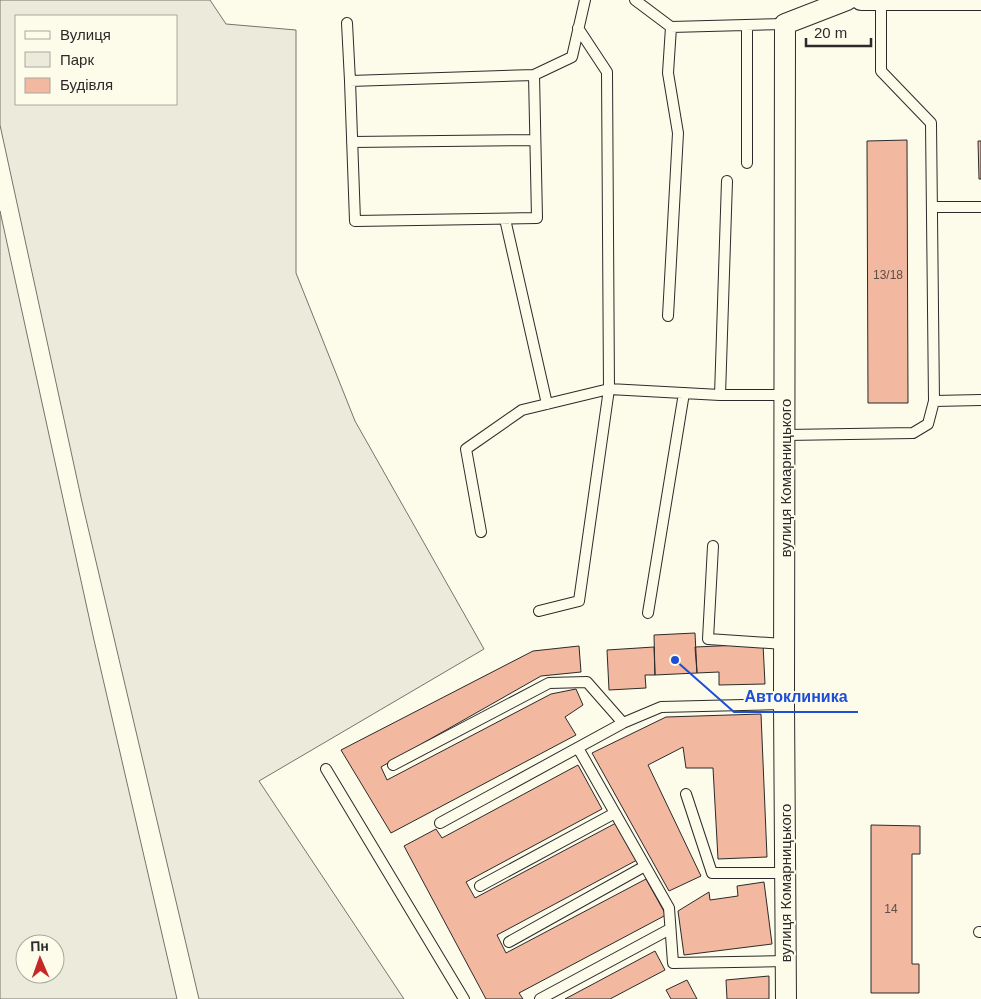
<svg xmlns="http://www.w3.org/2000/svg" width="981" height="999" viewBox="0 0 981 999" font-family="Helvetica,sans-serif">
  <rect width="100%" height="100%" fill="#fdfbea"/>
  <path fill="#ecebdb" stroke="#74746e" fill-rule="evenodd" d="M 0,0 L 210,0 L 226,24 L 296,30 L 296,273 L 355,421 L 484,649 L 259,781 L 404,999 L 199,999 L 82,502 L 0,125 ZM 16,16 L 176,16 L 176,104 L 16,104 Z
    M 0,211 L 94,640 L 177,999 L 0,999 ZM 25,944 L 55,944 L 55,974 L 25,974 Z"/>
  <path fill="#f2b8a0" stroke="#2b2b2b" d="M 907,140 L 908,403 L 868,403 L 867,141 Z
    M 978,141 L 981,141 L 981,179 L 979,179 Z
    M 695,633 L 697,673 L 655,675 L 654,635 Z
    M 763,644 L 765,684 L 719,685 L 719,672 L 697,673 L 695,647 Z
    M 579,646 L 581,672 L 541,676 L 381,767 L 387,780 L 551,694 L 576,689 L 583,705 L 565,717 L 576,735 L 391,833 L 341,750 L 533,651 Z
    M 654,647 L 655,675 L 645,675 L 646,688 L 609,690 L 607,650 Z
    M 761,714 L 767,857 L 718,859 L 713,768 L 686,768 L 683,747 L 648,765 L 701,876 L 669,891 L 592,753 L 666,717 Z
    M 578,765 L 602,809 L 466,882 L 475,898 L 616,823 L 637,860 L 497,935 L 506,953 L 646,879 L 666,915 L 519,993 L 523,999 L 486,999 L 404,846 L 436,829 L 442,838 Z
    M 871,825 L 920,826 L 920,854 L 912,854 L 912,964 L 919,964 L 919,993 L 871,993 Z
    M 764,882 L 772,944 L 684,955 L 678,911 L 709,892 L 710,900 L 738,896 L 737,886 Z
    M 655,951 L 665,970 L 610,999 L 565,999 Z
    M 769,976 L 769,999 L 727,999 L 726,980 Z
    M 687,980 L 697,999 L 671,999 L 666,990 Z"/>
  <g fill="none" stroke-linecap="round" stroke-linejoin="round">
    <defs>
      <path id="service" d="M 635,0 L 671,27 L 785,24
        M 347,23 L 350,81 L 534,75 L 572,57 L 585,0
        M 747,26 L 747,163
        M 578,28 L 607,72 L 609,389 L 720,395 L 727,181
        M 350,81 L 355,221 L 537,218 L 534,75
        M 352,142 L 535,140
        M 932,207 L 981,207
        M 505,219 L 547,404
        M 668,316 L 678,133 L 668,73 L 671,27
        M 720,395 L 786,395
        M 934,401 L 981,400
        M 786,435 L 913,433 L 928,424 L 934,401 L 931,123 L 881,71 L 881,0
        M 481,532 L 466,449 L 522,410 L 609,389 L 579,601 L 539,611
        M 713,546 L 708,639 L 784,644
        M 648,613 L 684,393
        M 578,748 L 669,908 L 673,963 L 786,961
        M 393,765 L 549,683 L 587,682 L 623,723
        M 326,769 L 464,999
        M 686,794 L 712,873 L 785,873
        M 440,823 L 623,723 L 661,707 L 784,704
        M 480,886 L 615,813
        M 979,932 L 981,932
        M 509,942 L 645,866
        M 540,999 L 670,929"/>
      <path id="minor" d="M 861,0 L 981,0
        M 786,999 L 784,704 L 785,24 L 847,0"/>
    </defs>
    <use href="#service" stroke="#2b2b2b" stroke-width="12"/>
    <use href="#minor" stroke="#2b2b2b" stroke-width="22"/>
    <use href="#service" stroke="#fdfbea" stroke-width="10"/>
    <use href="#minor" stroke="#fdfbea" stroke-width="20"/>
  </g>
  <g text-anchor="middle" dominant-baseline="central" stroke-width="4" stroke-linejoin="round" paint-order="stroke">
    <g font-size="12" fill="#5d4e48">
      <text x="888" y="275">13/18</text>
      <text x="891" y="909">14</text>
    </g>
    <g font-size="15" fill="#2b2b2b" stroke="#fdfbea">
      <text transform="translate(785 478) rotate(-90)">вулиця Комарницького</text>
      <text transform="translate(785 883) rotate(-90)">вулиця Комарницького</text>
    </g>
  </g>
  <path fill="none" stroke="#1d4ed8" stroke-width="2" d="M675 660L734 712H858"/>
  <circle fill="#1d4ed8" stroke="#fdfbea" stroke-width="2" cx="675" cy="660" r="5"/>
  <g font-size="16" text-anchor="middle" font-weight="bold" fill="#1d4ed8" stroke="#fdfbea" stroke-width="4" stroke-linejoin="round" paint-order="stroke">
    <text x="796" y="702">Автоклиника</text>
  </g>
  <rect x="15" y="15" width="162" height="90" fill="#fdfbea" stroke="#a9a89e"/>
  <rect x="25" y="31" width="25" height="8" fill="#fdfbea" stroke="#a9a89e"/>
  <text x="60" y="40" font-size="15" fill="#2b2b2b">Вулиця</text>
  <rect x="25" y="52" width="25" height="15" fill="#ecebdb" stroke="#a9a89e"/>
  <text x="60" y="65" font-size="15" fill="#2b2b2b">Парк</text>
  <rect x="25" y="78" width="25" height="15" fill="#f2b8a0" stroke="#a9a89e"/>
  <text x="60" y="90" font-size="15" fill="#2b2b2b">Будівля</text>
  <g transform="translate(40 959) rotate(358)"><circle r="24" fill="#fdfbea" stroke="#a9a89e"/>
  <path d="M0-4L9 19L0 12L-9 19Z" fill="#c62828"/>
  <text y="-8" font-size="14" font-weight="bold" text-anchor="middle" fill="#2b2b2b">Пн</text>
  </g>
  <path d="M806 38v8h65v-8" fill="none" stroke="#2b2b2b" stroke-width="2.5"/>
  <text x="814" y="38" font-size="15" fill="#2b2b2b" stroke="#fdfbea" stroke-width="4" paint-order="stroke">20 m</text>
</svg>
